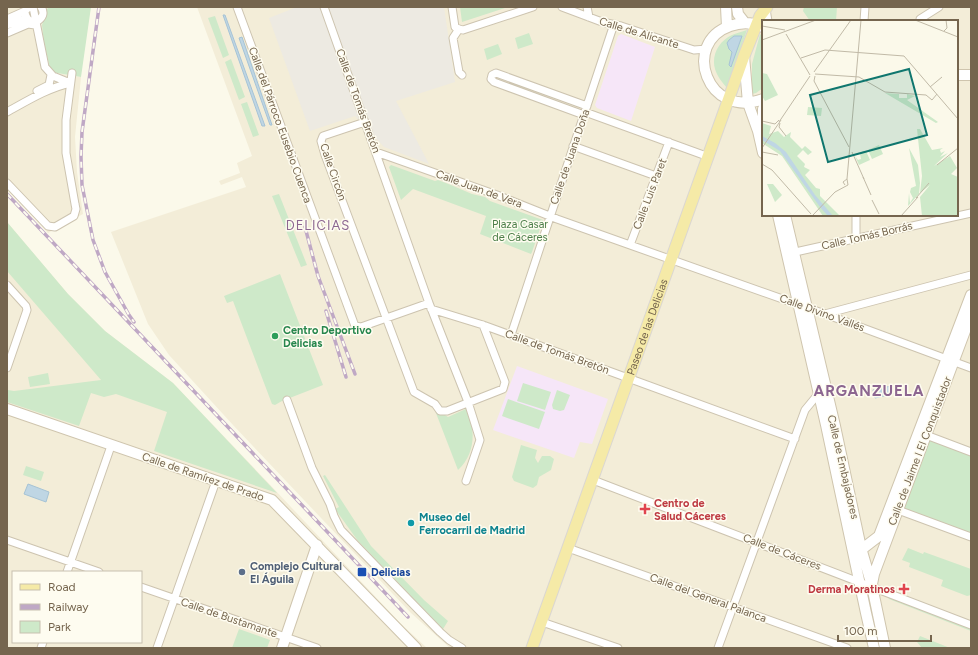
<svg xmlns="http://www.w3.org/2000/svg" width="978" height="655" viewBox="0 0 978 655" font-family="Figtree,sans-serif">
  <rect width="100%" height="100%" fill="#fbf9ea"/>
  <path fill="#f3edd8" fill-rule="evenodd" d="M 7,7 L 48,7 L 51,72 L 81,77 L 75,137 L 77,172 L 83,214 L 48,233 L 7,190 Z
    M 197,7 L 971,7 L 971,648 L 450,648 L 411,613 L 233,425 L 169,355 L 148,324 L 111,232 L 246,187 L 242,177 L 221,185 L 219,181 L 240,173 L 237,163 L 252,156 ZM 763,21 L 957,21 L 957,215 L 763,215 Z
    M 7,222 L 68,294 L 105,331 L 173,383 L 275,490 L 401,624 L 427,648 L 7,648 ZM 13,572 L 141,572 L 141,642 L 13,642 Z"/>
  <path fill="#edeae2" d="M 297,7 L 444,7 L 455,82 L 396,101 L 429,164 L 384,147 L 355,116 L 310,131 L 269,18 Z"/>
  <path fill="#f6e6f8" d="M 621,34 L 655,47 L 631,121 L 597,108 L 595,105 L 618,36 Z
    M 517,366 L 608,399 L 592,444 L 580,442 L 574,458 L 493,430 Z"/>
  <path fill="#cee9c9" d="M 48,7 L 91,7 L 81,77 L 51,72 L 44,44 L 42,25 Z
    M 460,7 L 508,7 L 462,22 Z
    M 804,7 L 837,7 L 836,21 L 810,21 L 803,11 Z
    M 215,16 L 229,55 L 223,58 L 208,18 Z
    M 747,30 L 727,88 C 722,82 717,76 715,69 C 711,55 719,41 732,35 C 736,33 742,32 747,30 Z
    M 529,33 L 533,44 L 518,49 L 515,38 Z
    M 760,34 L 763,37 L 763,88 L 756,93 L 752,94 L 752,64 Z
    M 498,44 L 502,54 L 487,60 L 484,49 Z
    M 231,59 L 245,97 L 239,100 L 225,62 Z
    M 247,102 L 259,135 L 253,137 L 241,104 Z
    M 391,165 L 435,181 L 438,180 L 451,185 L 472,194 L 485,197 L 490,201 L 543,220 L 532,252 L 531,254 L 480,234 L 486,216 L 413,189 L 401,200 L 389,167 Z
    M 279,194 L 307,265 L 301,267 L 272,196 Z
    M 7,222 L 68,294 L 105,331 L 173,383 L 277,493 L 154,451 L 167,412 L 116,394 L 104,397 L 91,393 L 79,426 L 7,402 L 8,390 L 14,391 L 101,380 L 7,271 Z
    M 280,274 L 323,385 L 282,401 L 275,405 L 272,404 L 233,301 L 227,303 L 224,296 Z
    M 48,373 L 50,384 L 30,387 L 28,377 Z
    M 523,383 L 551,392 L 545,410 L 517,401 Z
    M 557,390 L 570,395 L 564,410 L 560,411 L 553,409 L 552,405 Z
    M 508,399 L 519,403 L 513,420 L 502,416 Z
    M 519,403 L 545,412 L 539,429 L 513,420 Z
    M 434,408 L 448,417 L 468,408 C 475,431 476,453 458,470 Z
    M 926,435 L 971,452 L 971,537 L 898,510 Z
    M 521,445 L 537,450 L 535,458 L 538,463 L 542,456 L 550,456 L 554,459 L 551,470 L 539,477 L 537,485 L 533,488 L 514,481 L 512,477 Z
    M 26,466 L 44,472 L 41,481 L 23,475 Z
    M 325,475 L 371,546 L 424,600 L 448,621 L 443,629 L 358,541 L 335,509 L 339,507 L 323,476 Z
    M 908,548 L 923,554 L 924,552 L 971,569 L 971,595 L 967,596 L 941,586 L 943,580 L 909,567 L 910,563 L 902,560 Z
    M 883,587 L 971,621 L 971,631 L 889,599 Z
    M 239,629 L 270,640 L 267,648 L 232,648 Z
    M 920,636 L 950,648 L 922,648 L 917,642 Z"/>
  <path fill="#bfd6e4" stroke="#a6c3d5" d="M 223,15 L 225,15 L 265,126 L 262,126 Z
    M 734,36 L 742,36 L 731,67 L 729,65 L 732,52 L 729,49 L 727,43 L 729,40 Z
    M 242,37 L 272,125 L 270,125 L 239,38 Z
    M 891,386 L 893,394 L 875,398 L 873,390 Z
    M 28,484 L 49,492 L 46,502 L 24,494 Z"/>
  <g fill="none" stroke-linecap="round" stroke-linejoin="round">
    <defs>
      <path id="street" d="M 33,7 L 45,67 L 53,76 L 70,83
        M 237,7 L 355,326 L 361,327 L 429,303
        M 324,7 L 429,303 L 468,402 L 480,440 L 466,481
        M 452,7 L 455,27 L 459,29
        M 562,7 L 602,22 L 621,26 L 694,50 L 707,49
        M 587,7 L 589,17
        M 766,9 L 768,21
        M 25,11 C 25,18 29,22 36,22 C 43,18 45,13 41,7
        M 7,19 L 25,11 L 27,9
        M 864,21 L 865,7
        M 920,21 L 920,19 L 939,7
        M 7,25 L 22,20 L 30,21
        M 459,29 L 463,30 L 533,7
        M 459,29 L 453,38 L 459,72 L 462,75
        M 7,33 L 28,24 L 35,25
        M 37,91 L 49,85 L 51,75
        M 7,112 C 27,101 48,88 70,83
        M 585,112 L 709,157
        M 584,115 L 494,82 L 491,79 L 492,75 L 496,73 L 587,106
        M 365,122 L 323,136 L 321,141 L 325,155 L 414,392 L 435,404 L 440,411 L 447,411 L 503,389 L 505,382 L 483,325
        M 573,146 L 656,176
        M 376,152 L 497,195 L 557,219 L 630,245 L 825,314 L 971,368
        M 7,183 L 48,226 L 55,227 L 74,216 L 76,209 L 75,204 L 66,153 L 66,120 L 72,73
        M 856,238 L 856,215
        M 630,245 L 669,142
        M 791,253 L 971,213
        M 7,285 L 26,306 L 27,310 L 7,368
        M 431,309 L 483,325 L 795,439
        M 825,314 L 971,275
        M 511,335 L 614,24
        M 287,400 L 312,468 L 330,504 L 334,516 L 341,530 L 440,632 L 449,640 L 462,648
        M 922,435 L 926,435 L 971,452
        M 593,480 L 971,625
        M 895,507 L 898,510 L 971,537
        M 7,540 L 99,572
        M 568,548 L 847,648
        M 67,572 L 111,446
        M 141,587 L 317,648
        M 542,622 L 618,648
        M 41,648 L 43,642
        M 157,648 L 216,481
        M 718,648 L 805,410 L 819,393"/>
      <path id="secondary" d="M 726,7 L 727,27
        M 737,7 L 738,14 L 745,23
        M 763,27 C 752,22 741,22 730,26 C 681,43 707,120 763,99
        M 744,56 L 748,103 L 758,131 L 763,153
        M 957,75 L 971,75
        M 763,109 L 763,121
        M 778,215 L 826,425 L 866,613 L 874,648
        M 785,215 L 835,426 L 861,548 L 872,586 L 885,648
        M 7,409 L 272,500 L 416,648
        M 857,553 L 879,536 L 971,295
        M 872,584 L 874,574 L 971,315
        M 282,648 L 317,545"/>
      <g id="primary">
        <path id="s1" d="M 532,648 L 744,56 L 760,16 L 767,7"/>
      </g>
    </defs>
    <use href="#street" stroke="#cdc4b0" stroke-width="9"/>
    <use href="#secondary" stroke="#cfc5ae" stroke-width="12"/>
    <use href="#primary" stroke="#dbd7d1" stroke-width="13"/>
    <use href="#street" stroke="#fff" stroke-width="7"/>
    <use href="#secondary" stroke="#fff" stroke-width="10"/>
    <use href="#primary" stroke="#f5eaa7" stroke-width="11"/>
    <defs>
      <path id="rail" d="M 99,7 L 82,132 L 81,157 L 82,185 L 93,240 L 105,272 L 129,315 L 134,322
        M 7,194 L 408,617
        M 305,227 L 318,276 L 355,374
        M 326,311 L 346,377"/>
    </defs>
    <use href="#rail" stroke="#bfa8c5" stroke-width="3.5"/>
    <use href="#rail" stroke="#fefcf0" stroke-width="2" stroke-dasharray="6" stroke-linecap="butt"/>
  </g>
  <circle fill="#2e9e5b" stroke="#fefcf0" stroke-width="1.5" cx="275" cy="336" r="4"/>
  <g fill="#e0444e" stroke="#fefcf0" stroke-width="1.5">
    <path d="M643 503h4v4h4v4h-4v4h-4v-4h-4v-4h4z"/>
    <path d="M902 583h4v4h4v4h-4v4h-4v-4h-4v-4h4z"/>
  </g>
  <circle fill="#0f9aa8" stroke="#fefcf0" stroke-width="1.5" cx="411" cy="523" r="4"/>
  <circle fill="#5c6f8a" stroke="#fefcf0" stroke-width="1.5" cx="242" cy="572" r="4"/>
  <rect fill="#1a4fb4" stroke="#fefcf0" stroke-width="1.5" x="357" y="567" width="10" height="10" rx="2"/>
  <g text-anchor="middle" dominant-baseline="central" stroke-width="3" stroke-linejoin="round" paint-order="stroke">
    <g font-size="11" fill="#75654e" stroke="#fefcf0">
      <text transform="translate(639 33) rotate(17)">Calle de Alicante</text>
      <text transform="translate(358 101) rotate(70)">Calle de Tomás Bretón</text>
      <text transform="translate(280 125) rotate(70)">Calle del Párroco Eusebio Cuenca</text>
      <text transform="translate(570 157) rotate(-71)">Calle de Juana Doña</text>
      <text transform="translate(333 172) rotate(71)">Calle Circón</text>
      <text transform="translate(479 189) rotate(20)">Calle Juan de Vera</text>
      <text transform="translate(650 194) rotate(-69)">Calle Luis Paret</text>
      <text transform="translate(867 236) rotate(-13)">Calle Tomás Borrás</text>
      <text transform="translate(822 313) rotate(20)">Calle Divino Vallés</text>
      <text stroke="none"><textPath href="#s1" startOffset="341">Paseo de las Delicias</textPath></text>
      <text transform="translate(557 352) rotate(20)">Calle de Tomás Bretón</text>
      <text transform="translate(920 451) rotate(-69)">Calle de Jaime I El Conquistador</text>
      <text transform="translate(843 467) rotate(77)">Calle de Embajadores</text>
      <text transform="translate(203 477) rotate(19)">Calle de Ramírez de Prado</text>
      <text transform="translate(782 552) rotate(21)">Calle de Cáceres</text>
      <text transform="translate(708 598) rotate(20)">Calle del General Palanca</text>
      <text transform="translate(229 618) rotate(19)">Calle de Bustamante</text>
    </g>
    <g font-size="11" fill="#4d7f4a" stroke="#fefcf0">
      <text x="520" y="224">Plaza Casar<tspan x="520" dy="13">de Cáceres</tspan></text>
    </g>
    <g font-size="11" font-weight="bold" fill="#27864d" stroke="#fefcf0" text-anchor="start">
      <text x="283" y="330">Centro Deportivo<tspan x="283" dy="13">Delicias</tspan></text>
    </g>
    <g font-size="11" font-weight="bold" fill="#be3a42" stroke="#fefcf0" text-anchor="start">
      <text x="654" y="503">Centro de<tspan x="654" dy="13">Salud Cáceres</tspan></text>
      <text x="895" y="589" text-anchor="end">Derma Moratinos</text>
    </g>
    <g font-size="11" font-weight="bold" fill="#0d838f" stroke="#fefcf0" text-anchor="start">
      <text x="419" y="517">Museo del<tspan x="419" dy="13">Ferrocarril de Madrid</tspan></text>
    </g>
    <g font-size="11" font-weight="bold" fill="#4e5e75" stroke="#fefcf0" text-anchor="start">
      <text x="250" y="566">Complejo Cultural<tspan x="250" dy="13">El Águila</tspan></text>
    </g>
    <g font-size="11" font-weight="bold" fill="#164399" stroke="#fefcf0" text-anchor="start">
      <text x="371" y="572">Delicias</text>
    </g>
    <g font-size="13" letter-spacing="1" fill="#8c6690" stroke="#fefcf0">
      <text x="318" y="225">DELICIAS</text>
    </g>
    <g font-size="15" font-weight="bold" letter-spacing="1" fill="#8c6690" stroke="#fefcf0">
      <text x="869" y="391">ARGANZUELA</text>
    </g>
  </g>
  <g transform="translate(762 20)">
    <rect width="196" height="196" fill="#fbf9ea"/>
    <path d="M 0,53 L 5,54 L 16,75 L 3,81 L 0,76 ZM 123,73 L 137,74 L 137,78 L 145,78 L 145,74 L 153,76 L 145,80 L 176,102 L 174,103 ZM 46,87 L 60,88 L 59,96 L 45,95 ZM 0,103 L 9,106 L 7,114 L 16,111 L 22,117 L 29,112 L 28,117 L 40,129 L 43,126 L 50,132 L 46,135 L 41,130 L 35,136 L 43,144 L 42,147 L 48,150 L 43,155 L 54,168 L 58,169 L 58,176 L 78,196 L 61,196 L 20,136 L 0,123 ZM 155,109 L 158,109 L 170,130 L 181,128 L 178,130 L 179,133 L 183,131 L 178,137 L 186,133 L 172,146 L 188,136 L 195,148 L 189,154 L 196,157 L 196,196 L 160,196 L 158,177 L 168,165 L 158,173 L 160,156 ZM 117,125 L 121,134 L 110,139 L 106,130 ZM 147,128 L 156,145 L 158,163 L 157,174 L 146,186 L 147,173 L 148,183 L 151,178 L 148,172 L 149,168 L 154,166 ZM 101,131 L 104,131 L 108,140 L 97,145 L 93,136 L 96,140 L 99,139 L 98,134 ZM 5,164 L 11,164 L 20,175 L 13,182 Z" fill="#cee9c9"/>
    <path d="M 0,116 L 13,123 L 24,132 L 53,175 L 71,196 L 66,196 L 58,187 L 18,131 L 0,120 Z" fill="#bfd6e4"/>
    <path fill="none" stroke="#c1baa7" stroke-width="1" d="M 153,0 L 196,17M 0,6 L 23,10M 182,11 L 185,8 L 184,0M 24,14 L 48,55M 0,20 L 54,0M 39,38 L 63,30 L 142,36 L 196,99M 52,52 L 89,0M 53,54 L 97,57 L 123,72 L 164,75 L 170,80 L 175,74M 53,56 L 52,61 L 87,127M 168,67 L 180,57M 0,101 L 13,104 L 17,100M 17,102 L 48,56M 18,103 L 17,107 L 24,116M 0,128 L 19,100M 0,132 L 16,135M 90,132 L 102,159M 0,144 L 10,150 L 49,194M 175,145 L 196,128M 101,157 L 109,175M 85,159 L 99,0M 154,178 L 167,163M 110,180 L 117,194M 51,195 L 73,172 L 86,165 L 85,159 L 81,162 L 83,165M 139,196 L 156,177"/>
    <path fill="#0f766e" fill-opacity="0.15" stroke="#0f766e" stroke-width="2" d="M 147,49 L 165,115 L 66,142 L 48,75 Z"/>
    <rect width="196" height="196" fill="none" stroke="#75654e" stroke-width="2"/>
  </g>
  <rect width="978" height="655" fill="none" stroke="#75654e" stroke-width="16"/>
  <rect x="12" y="571" width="130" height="72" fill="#fefcf0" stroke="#c7c0af"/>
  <rect x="20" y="584" width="20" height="6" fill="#f5eaa7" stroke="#c7c0af"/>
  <text x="48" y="591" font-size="12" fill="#75654e">Road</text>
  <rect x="20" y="604" width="20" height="6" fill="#bfa8c5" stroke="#c7c0af"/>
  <text x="48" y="611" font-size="12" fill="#75654e">Railway</text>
  <rect x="20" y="621" width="20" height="12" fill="#cee9c9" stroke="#c7c0af"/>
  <text x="48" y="631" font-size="12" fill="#75654e">Park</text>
  <path d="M838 635v6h93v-6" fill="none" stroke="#75654e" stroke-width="2"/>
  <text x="844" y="635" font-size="12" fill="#75654e" stroke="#fefcf0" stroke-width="3" paint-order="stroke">100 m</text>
</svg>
